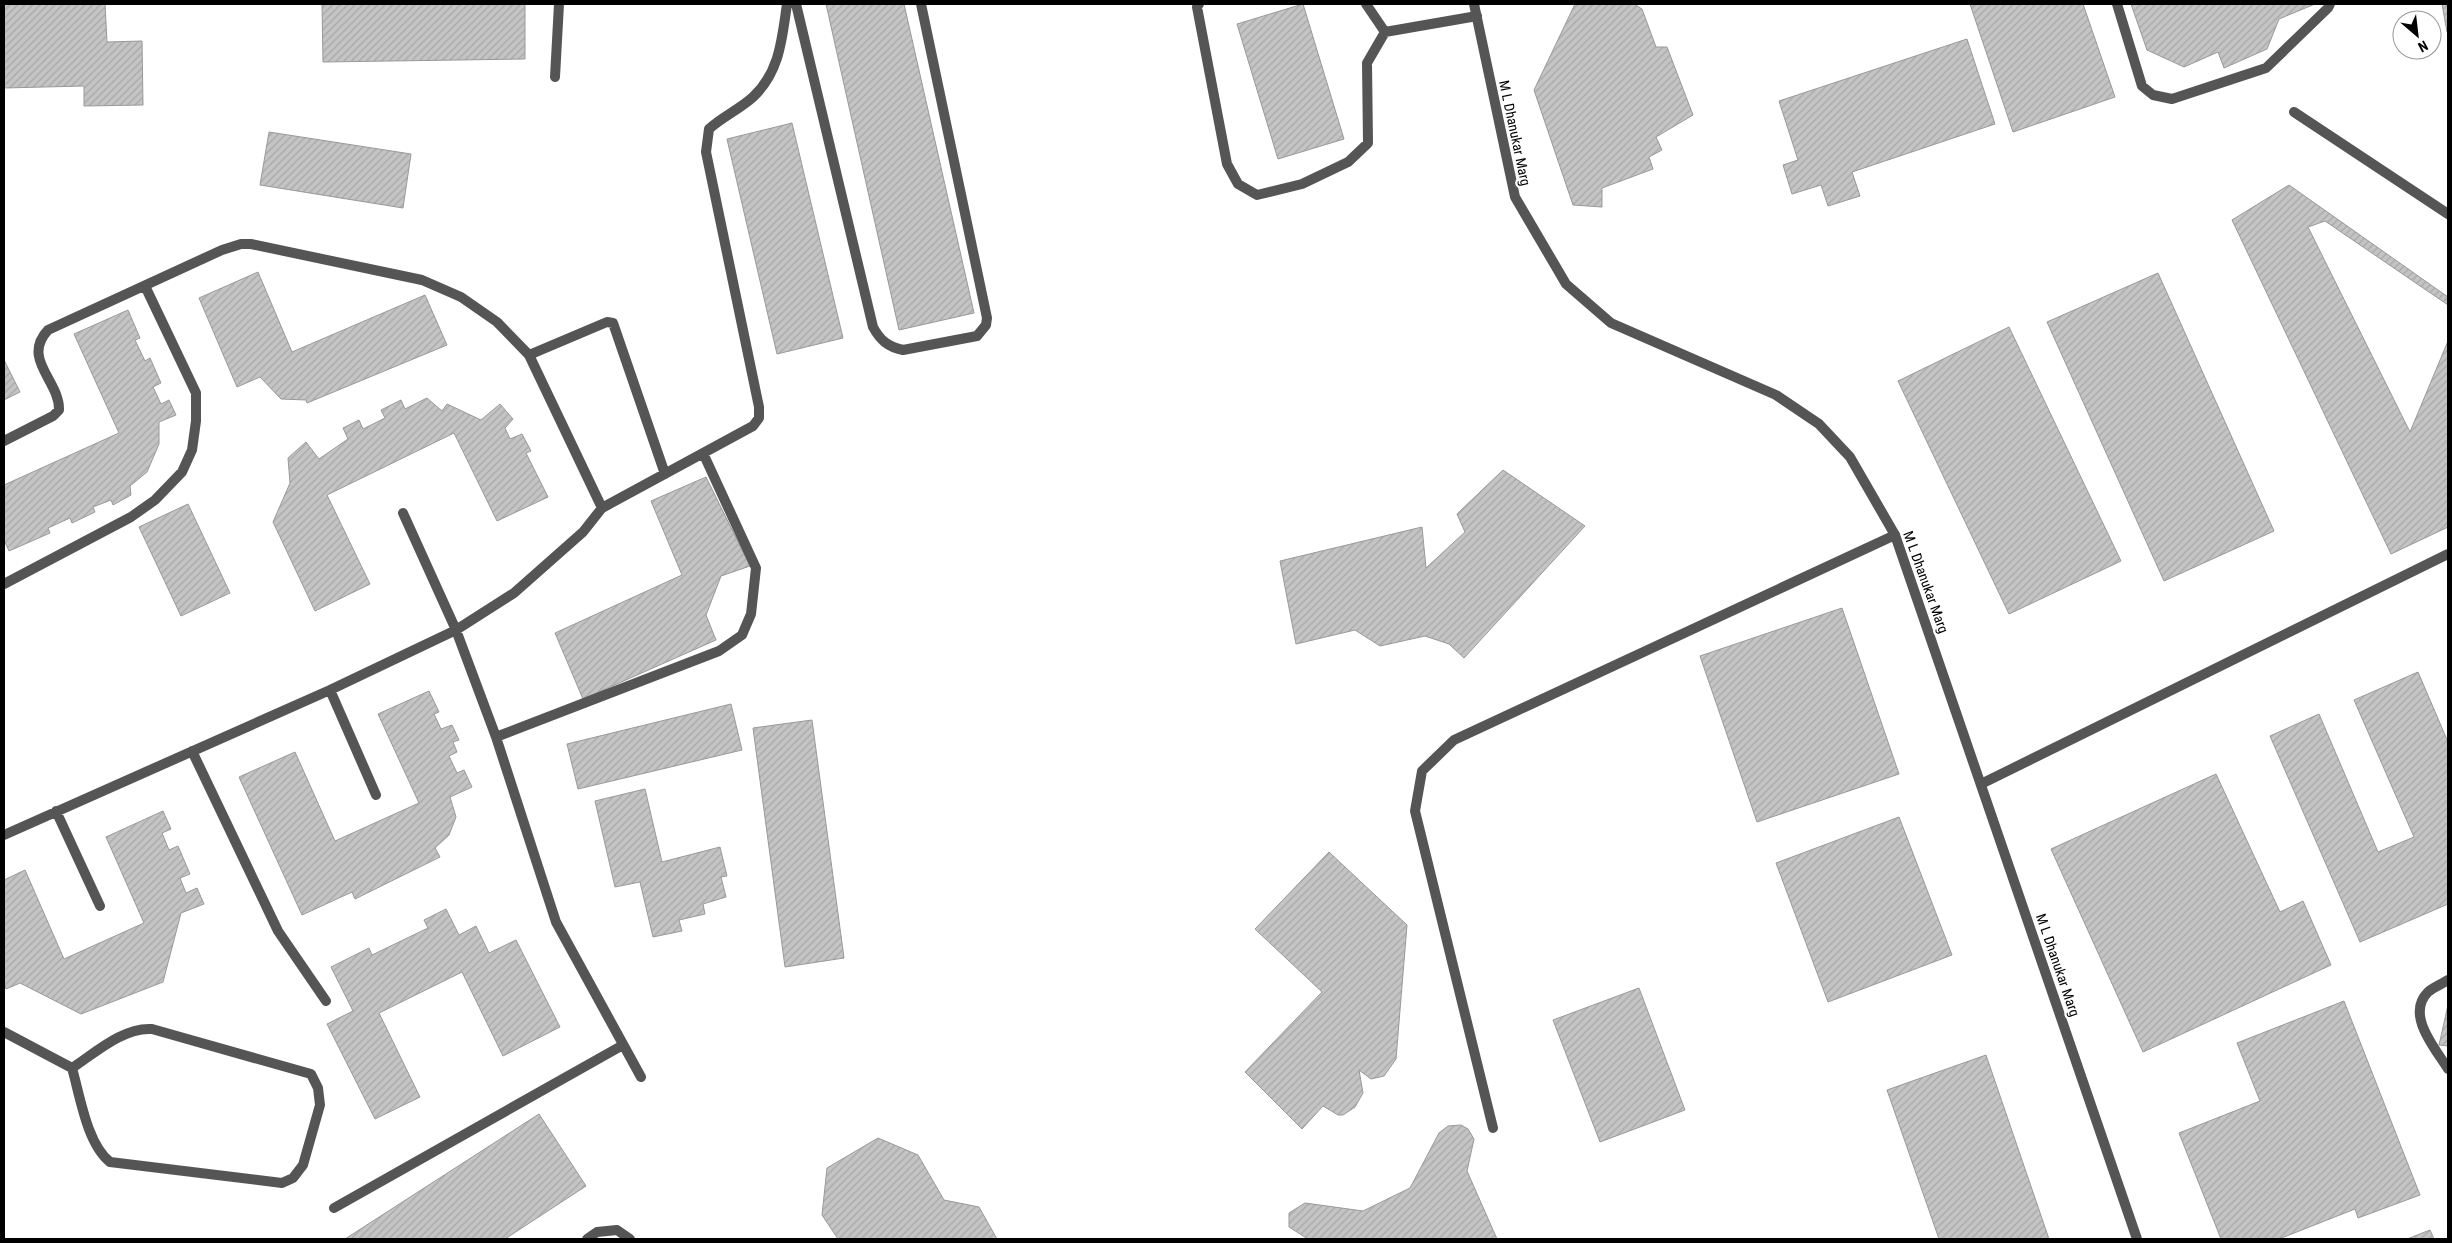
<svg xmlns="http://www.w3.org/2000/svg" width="2452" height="1243" viewBox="0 0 2452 1243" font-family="'Roboto Condensed',sans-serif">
  <defs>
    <pattern id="building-hatch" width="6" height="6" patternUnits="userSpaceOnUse" patternTransform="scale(1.25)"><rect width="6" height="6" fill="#c4c4c4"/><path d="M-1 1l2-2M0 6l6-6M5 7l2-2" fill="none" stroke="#a7a7a7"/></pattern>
  </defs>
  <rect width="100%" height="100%" fill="#fff"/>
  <path fill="url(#building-hatch)" stroke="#999" d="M 4,4 L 105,4 L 107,42 L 142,41 L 143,105 L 84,106 L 84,86 L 4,88 Z
    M 322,4 L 525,4 L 525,59 L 323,62 Z
    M 826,4 L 904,4 L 974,313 L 899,330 Z
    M 1303,4 L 1344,139 L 1278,159 L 1237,24 Z
    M 1575,4 L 1634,4 L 1642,9 L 1656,47 L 1667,47 L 1693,115 L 1656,137 L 1662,150 L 1649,157 L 1653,169 L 1602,188 L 1602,207 L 1573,205 L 1534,90 Z
    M 1970,4 L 2083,4 L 2115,97 L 2013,132 Z
    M 2131,4 L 2315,4 L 2279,19 L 2267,49 L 2224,68 L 2218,52 L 2184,67 L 2147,50 Z
    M 2442,4 L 2448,4 L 2448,31 L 2447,32 Z
    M 1967,39 L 1995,124 L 1852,172 L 1860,196 L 1828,206 L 1821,185 L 1792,194 L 1783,165 L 1798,160 L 1779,101 Z
    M 792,123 L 843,338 L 777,354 L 727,139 Z
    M 269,132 L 411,154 L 403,208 L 260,185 Z
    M 2289,185 L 2448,297 L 2448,305 L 2325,221 L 2308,227 L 2410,432 L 2448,341 L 2448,527 L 2391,554 L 2232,220 Z
    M 258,272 L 292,352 L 425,295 L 447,345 L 307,403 L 306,400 L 281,399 L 260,377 L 237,387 L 199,298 Z
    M 2158,273 L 2274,531 L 2164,581 L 2047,322 Z
    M 128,310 L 140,338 L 135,340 L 145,361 L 150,358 L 161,383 L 153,387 L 161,404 L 169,400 L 176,415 L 159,422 L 159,444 L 147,472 L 130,486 L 131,495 L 113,505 L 111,500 L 93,507 L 95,512 L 72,523 L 70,518 L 48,528 L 50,533 L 9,551 L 4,540 L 4,485 L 119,433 L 74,334 Z
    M 2009,327 L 2121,561 L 2009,614 L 1898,381 Z
    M 4,360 L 20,392 L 4,400 Z
    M 427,398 L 442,411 L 447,404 L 481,420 L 500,404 L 513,419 L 505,428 L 510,439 L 522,434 L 531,451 L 526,453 L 548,497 L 497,521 L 454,433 L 327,495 L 370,584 L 315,611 L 273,522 L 290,483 L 288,458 L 306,442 L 319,459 L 348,439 L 343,428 L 359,420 L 363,429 L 385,418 L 381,410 L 401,400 L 405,409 Z
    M 1503,470 L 1585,526 L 1464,658 L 1449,644 L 1425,636 L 1380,646 L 1355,630 L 1296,644 L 1280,561 L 1422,527 L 1426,568 L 1465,532 L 1457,514 Z
    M 706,477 L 750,566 L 721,576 L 706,615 L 716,640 L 583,699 L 555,633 L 682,575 L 651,501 Z
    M 188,504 L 230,593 L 181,616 L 139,527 Z
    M 1842,608 L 1899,774 L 1757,822 L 1700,656 Z
    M 2418,672 L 2448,742 L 2448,904 L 2360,942 L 2270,736 L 2319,714 L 2378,852 L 2414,837 L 2354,700 Z
    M 429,691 L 439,712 L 434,714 L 441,729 L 452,725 L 459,740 L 453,742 L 457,752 L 449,756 L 457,773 L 464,770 L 472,787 L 450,797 L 456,817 L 449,835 L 435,848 L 440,857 L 355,899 L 352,892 L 302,915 L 239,777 L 295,752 L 335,841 L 419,803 L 378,714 Z
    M 731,704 L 742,750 L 578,789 L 567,744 Z
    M 812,720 L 844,958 L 785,967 L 753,728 Z
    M 2216,774 L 2280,912 L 2303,901 L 2331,965 L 2143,1052 L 2051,849 Z
    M 645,789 L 662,862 L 720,847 L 727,876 L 721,877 L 726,897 L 703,904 L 705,914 L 679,920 L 682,931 L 653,937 L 640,882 L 615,887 L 595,801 Z
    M 163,811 L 171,829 L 162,833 L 169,850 L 178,846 L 190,874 L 180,878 L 186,893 L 197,888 L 204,904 L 181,913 L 163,982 L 81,1014 L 20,983 L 6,989 L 4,984 L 4,880 L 25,870 L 64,959 L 144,923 L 106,837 Z
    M 1899,817 L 1952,955 L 1828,1002 L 1776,863 Z
    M 1329,852 L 1407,925 L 1396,1059 L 1384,1076 L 1371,1079 L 1359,1070 L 1363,1093 L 1355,1107 L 1343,1115 L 1338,1115 L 1323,1106 L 1302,1129 L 1245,1072 L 1322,992 L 1255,929 Z
    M 446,909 L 459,935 L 476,926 L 489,953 L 516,940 L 560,1027 L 503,1056 L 462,972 L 379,1013 L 420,1097 L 375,1119 L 327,1024 L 353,1011 L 331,967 L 369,948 L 372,955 L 428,928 L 424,920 Z
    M 1639,988 L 1685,1110 L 1600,1142 L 1553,1020 Z
    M 2344,1001 L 2420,1195 L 2358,1218 L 2355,1209 L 2279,1239 L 2221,1239 L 2179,1133 L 2260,1101 L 2237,1043 Z
    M 2448,1005 L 2448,1046 L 2439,1045 Z
    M 1986,1055 L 2049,1239 L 1939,1239 L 1887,1090 Z
    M 539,1114 L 586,1186 L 505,1239 L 345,1239 Z
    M 1461,1125 L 1468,1129 L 1474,1139 L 1467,1171 L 1497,1239 L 1308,1239 L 1289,1227 L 1289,1213 L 1305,1203 L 1363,1211 L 1410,1188 L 1439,1133 L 1448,1126 Z
    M 878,1138 L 918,1155 L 944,1200 L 979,1207 L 997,1239 L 838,1239 L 822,1215 L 827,1168 Z
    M 2430,1230 L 2434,1239 L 2407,1239 Z"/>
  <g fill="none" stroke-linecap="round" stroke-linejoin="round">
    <path stroke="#555" stroke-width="10" d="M 796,4 L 873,327 C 880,340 888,347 903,350 L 977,336 L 986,325 L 987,318 L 921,4
      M 1199,4 L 1197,7 L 1227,164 L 1238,184 L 1257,195 L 1302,184 L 1348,162 L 1368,143 L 1367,63 L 1385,32 L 1477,16
      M 1366,4 L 1385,32
      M 2117,4 L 2142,86 L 2153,95 L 2172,99 L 2266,68 L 2328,8 L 2330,4
      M 555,77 L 559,4
      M 2294,112 L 2448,214
      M 529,355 L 607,322 L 613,323 L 665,474
      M 4,441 L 53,416 L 59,410 C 60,381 21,359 48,330 L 222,250 L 241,244 L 251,244 L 422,280 L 461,297 L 497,322 L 529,355 L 602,508
      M 403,513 L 456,630 L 496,737 L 556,922 L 641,1077
      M 4,584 L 131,517 L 155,500 L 182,472 L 192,450 L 196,421 L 196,393 L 145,286
      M 330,690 L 376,795
      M 496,737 L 719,651 L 742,635 L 751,614 L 756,568 L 703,453
      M 192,751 L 278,931 L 326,1001
      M 1981,784 L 2448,554
      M 56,811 L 100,906
      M 4,835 L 330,690 L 456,630 L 514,593 L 583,532 L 602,508 L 753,426 L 759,418 L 759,407 L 706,152 L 709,129 C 722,117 740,109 753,97 C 780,72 782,38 787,4
      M 2448,980 C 2442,984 2434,987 2428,992 C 2405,1015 2436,1049 2448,1069
      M 4,1032 L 72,1068 C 80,1096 87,1144 110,1162 L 282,1183 L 293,1178 L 303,1165 L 320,1105 L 318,1088 L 311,1074 L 152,1029 C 123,1027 95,1053 72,1068
      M 1493,1128 L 1415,811 L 1422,771 L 1454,740 L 1895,535
      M 334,1208 L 623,1045
      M 587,1239 L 597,1232 L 617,1230 L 630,1239"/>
    <path stroke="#555" stroke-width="10" d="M 1474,4 L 1515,197 L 1566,284 L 1611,323 L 1776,395 L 1819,424 L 1850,457 L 1895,535 L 2137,1239"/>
  </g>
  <g text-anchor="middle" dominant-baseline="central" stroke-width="4.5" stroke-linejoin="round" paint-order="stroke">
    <g font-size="14" fill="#000" stroke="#fff">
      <text transform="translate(1515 133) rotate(78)">M L Dhanukar Marg</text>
      <text transform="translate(1926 582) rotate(70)">M L Dhanukar Marg</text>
      <text transform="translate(2058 965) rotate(71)">M L Dhanukar Marg</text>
    </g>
  </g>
  <rect width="2452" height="1243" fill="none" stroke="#000000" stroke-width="10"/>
  <g transform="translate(2417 35) rotate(152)"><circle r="24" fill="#ffffff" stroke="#999999"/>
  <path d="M0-4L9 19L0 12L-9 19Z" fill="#000000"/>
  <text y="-8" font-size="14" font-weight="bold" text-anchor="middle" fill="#000000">N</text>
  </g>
</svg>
